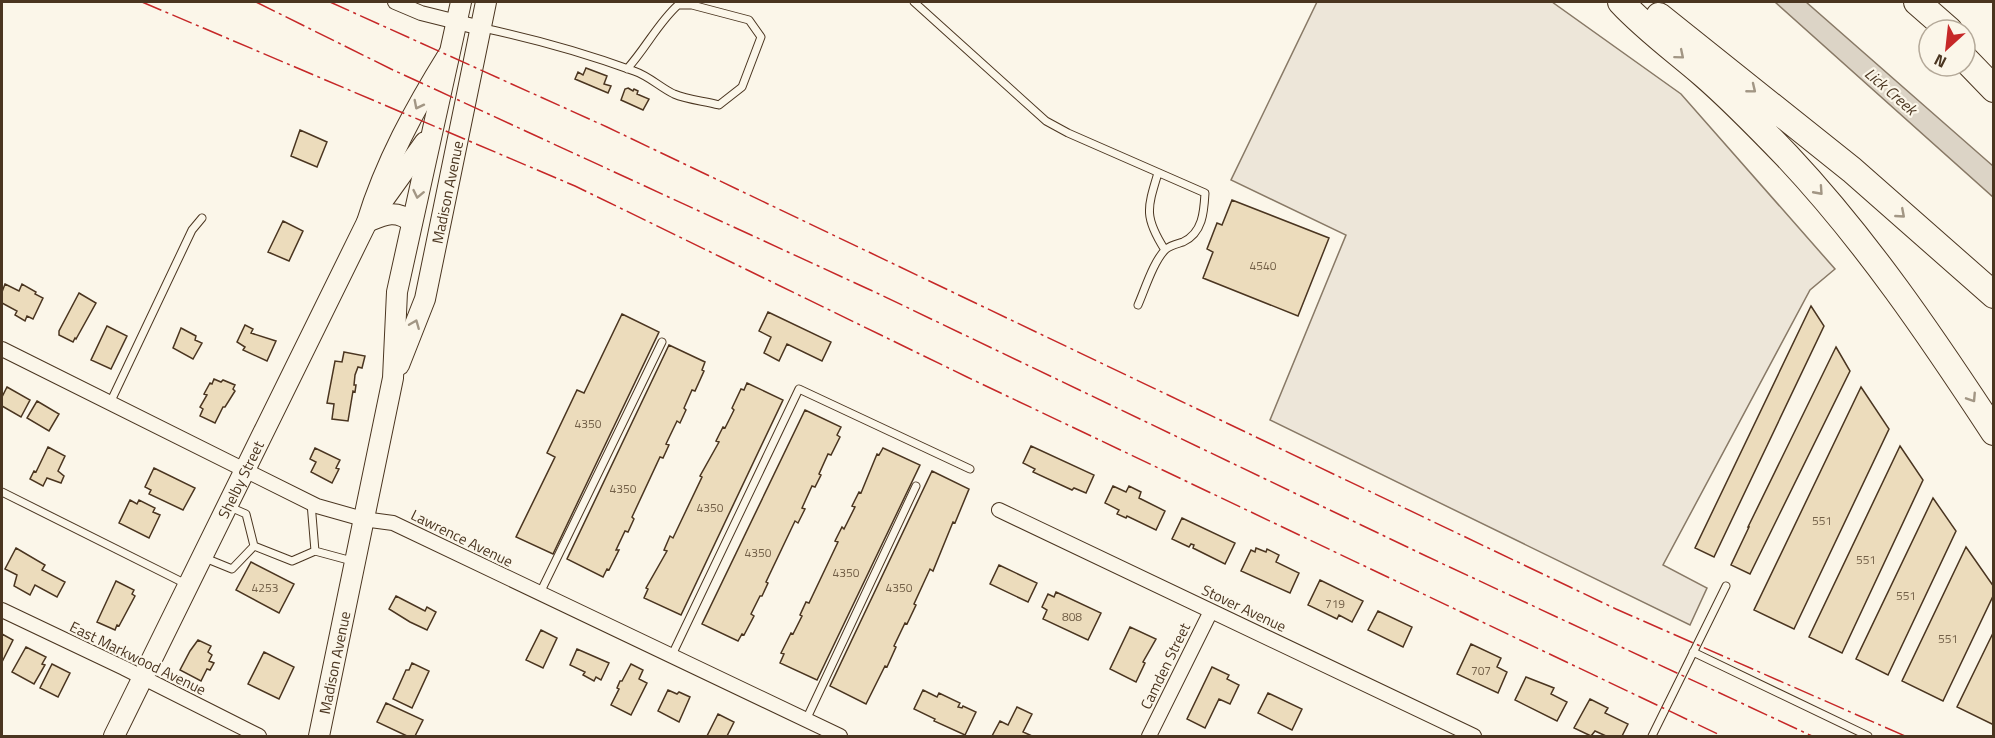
<svg xmlns="http://www.w3.org/2000/svg" width="1995" height="738" viewBox="0 0 1995 738" font-family="'Titillium Web',sans-serif">
  <rect width="100%" height="100%" fill="#fbf6e9"/>
  <path fill="#ede6d9" stroke="#887966" stroke-width="1.5" d="M 1317,2 L 1552,2 L 1681,94 L 1835,269 L 1810,290 L 1663,565 L 1707,588 L 1690,625 L 1270,420 L 1346,235 L 1231,180 Z"/>
  <path fill="#dcd4c6" stroke="#887966" stroke-width="1.5" d="M 1775,2 L 1806,2 L 1993,166 L 1993,197 Z"/>
  <path fill="#ecdcbc" stroke="#4a3520" stroke-width="1.5" d="M 586,68 L 607,76 L 604,84 L 611,86 L 608,93 L 575,79 L 578,72 L 583,75 Z
    M 628,88 L 633,91 L 634,89 L 638,91 L 637,94 L 649,99 L 643,110 L 621,100 L 625,89 Z
    M 300,130 L 327,142 L 317,167 L 291,156 Z
    M 1232,200 L 1329,238 L 1298,316 L 1203,278 L 1213,252 L 1207,249 L 1217,223 L 1222,225 Z
    M 283,221 L 303,231 L 289,261 L 268,252 Z
    M 5,284 L 19,291 L 22,284 L 36,292 L 35,294 L 43,298 L 33,319 L 27,316 L 25,321 L 15,315 L 17,311 L 2,303 L 2,292 Z
    M 79,293 L 96,303 L 76,339 L 75,338 L 73,342 L 59,335 L 59,331 Z
    M 1811,306 L 1824,326 L 1714,557 L 1695,548 Z
    M 768,312 L 831,342 L 822,361 L 787,344 L 779,361 L 764,353 L 771,337 L 759,331 Z
    M 622,314 L 659,332 L 553,554 L 516,537 L 555,457 L 547,453 L 577,390 L 584,393 Z
    M 245,325 L 253,329 L 251,333 L 276,341 L 267,361 L 243,350 L 245,347 L 237,342 Z
    M 107,326 L 127,336 L 111,369 L 91,360 Z
    M 181,328 L 196,336 L 195,340 L 202,343 L 193,359 L 173,348 Z
    M 669,345 L 705,362 L 702,370 L 704,371 L 695,391 L 692,390 L 684,408 L 686,410 L 680,423 L 677,421 L 666,444 L 669,445 L 663,458 L 660,457 L 632,517 L 634,519 L 628,532 L 625,531 L 616,550 L 619,550 L 609,570 L 607,569 L 603,577 L 567,559 Z
    M 1836,347 L 1850,371 L 1750,574 L 1731,565 L 1749,527 L 1748,527 Z
    M 344,352 L 365,356 L 362,368 L 358,367 L 355,375 L 354,385 L 356,385 L 355,392 L 353,391 L 348,421 L 332,419 L 334,404 L 327,403 L 335,361 L 342,362 Z
    M 214,379 L 221,382 L 223,380 L 235,385 L 233,389 L 235,391 L 225,407 L 223,407 L 215,423 L 200,416 L 203,409 L 200,407 L 207,395 L 204,394 L 210,383 L 212,384 Z
    M 747,383 L 783,400 L 681,615 L 644,598 L 648,589 L 646,588 L 667,551 L 664,550 L 670,536 L 673,538 L 702,477 L 700,476 L 719,442 L 716,441 L 723,427 L 725,428 L 734,410 L 732,408 L 741,389 L 744,390 Z
    M 7,387 L 30,400 L 21,417 L 2,406 L 2,397 Z
    M 1861,387 L 1889,429 L 1794,629 L 1754,610 Z
    M 37,401 L 59,414 L 49,431 L 27,418 Z
    M 805,410 L 841,427 L 837,435 L 840,437 L 831,455 L 828,454 L 819,474 L 821,475 L 815,487 L 812,486 L 802,508 L 805,509 L 798,523 L 795,521 L 766,582 L 768,583 L 762,596 L 760,596 L 751,614 L 754,616 L 744,635 L 742,634 L 738,641 L 702,624 Z
    M 1031,446 L 1094,475 L 1086,493 L 1074,488 L 1072,490 L 1033,472 L 1035,469 L 1023,463 Z
    M 1900,446 L 1923,480 L 1842,653 L 1809,637 Z
    M 48,447 L 65,456 L 58,471 L 64,476 L 61,483 L 47,478 L 43,486 L 30,479 L 34,471 L 36,472 Z
    M 315,448 L 340,460 L 336,468 L 339,469 L 332,483 L 311,472 L 316,462 L 310,459 Z
    M 883,448 L 920,465 L 817,680 L 780,663 L 784,654 L 781,653 L 791,633 L 793,634 L 802,616 L 800,615 L 806,602 L 809,603 L 838,542 L 835,541 L 842,527 L 844,529 L 855,507 L 852,506 L 859,492 L 861,493 L 877,454 L 879,455 Z
    M 154,468 L 195,488 L 183,510 L 149,494 L 151,490 L 145,487 Z
    M 932,471 L 969,489 L 955,523 L 953,522 L 933,571 L 930,569 L 914,604 L 916,605 L 907,624 L 905,623 L 894,646 L 896,647 L 887,667 L 885,666 L 866,704 L 830,686 Z
    M 1113,486 L 1126,492 L 1129,486 L 1141,492 L 1139,498 L 1165,511 L 1156,530 L 1127,516 L 1126,518 L 1117,514 L 1119,510 L 1105,503 Z
    M 1933,498 L 1956,531 L 1888,675 L 1856,659 Z
    M 130,500 L 137,504 L 139,500 L 155,508 L 153,512 L 160,515 L 149,538 L 119,523 Z
    M 1182,518 L 1235,543 L 1225,564 L 1193,548 L 1194,545 L 1191,544 L 1189,547 L 1172,539 Z
    M 1966,547 L 1994,587 L 1994,594 L 1943,701 L 1902,681 Z
    M 16,548 L 45,565 L 42,570 L 65,582 L 57,597 L 35,585 L 30,595 L 14,586 L 17,575 L 5,569 Z
    M 1256,548 L 1266,552 L 1267,549 L 1279,555 L 1276,562 L 1299,573 L 1290,593 L 1241,571 L 1251,550 L 1255,552 Z
    M 251,562 L 294,584 L 279,613 L 236,590 Z
    M 999,565 L 1037,583 L 1028,602 L 990,584 Z
    M 1320,580 L 1363,601 L 1352,622 L 1339,615 L 1337,619 L 1308,605 Z
    M 116,581 L 134,590 L 132,594 L 135,596 L 119,626 L 117,625 L 115,630 L 97,622 Z
    M 1056,592 L 1101,613 L 1088,640 L 1043,619 L 1047,610 L 1042,607 L 1048,594 L 1054,597 Z
    M 396,596 L 425,611 L 427,607 L 436,612 L 427,630 L 410,622 L 389,609 Z
    M 1378,611 L 1412,627 L 1403,647 L 1368,630 Z
    M 1130,627 L 1156,639 L 1143,662 L 1145,663 L 1136,682 L 1110,669 Z
    M 541,630 L 557,638 L 543,668 L 526,660 Z
    M 1994,631 L 1994,725 L 1957,707 Z
    M 2,634 L 13,640 L 2,662 Z
    M 198,640 L 211,646 L 208,652 L 212,655 L 209,661 L 214,663 L 210,670 L 207,669 L 201,681 L 180,670 L 190,651 Z
    M 1471,644 L 1501,658 L 1497,667 L 1507,672 L 1498,693 L 1457,674 Z
    M 26,647 L 46,657 L 42,664 L 45,665 L 34,684 L 12,672 Z
    M 577,649 L 609,663 L 601,680 L 596,677 L 594,681 L 583,675 L 585,672 L 570,665 Z
    M 264,652 L 294,667 L 279,699 L 248,684 Z
    M 412,663 L 429,671 L 412,708 L 393,699 L 406,670 L 409,670 Z
    M 52,664 L 70,673 L 58,697 L 40,688 Z
    M 631,664 L 643,670 L 639,679 L 647,683 L 631,715 L 611,705 L 619,689 L 617,688 L 620,681 L 622,681 Z
    M 1212,667 L 1229,675 L 1227,679 L 1239,685 L 1230,704 L 1219,699 L 1205,728 L 1187,719 Z
    M 1526,677 L 1554,688 L 1551,694 L 1567,702 L 1557,721 L 1515,700 Z
    M 668,690 L 677,694 L 679,692 L 690,697 L 679,722 L 658,711 Z
    M 923,690 L 937,697 L 939,693 L 960,703 L 958,707 L 962,708 L 963,706 L 976,712 L 965,735 L 934,721 L 935,719 L 914,709 Z
    M 1268,693 L 1302,709 L 1292,730 L 1258,713 Z
    M 1590,699 L 1608,708 L 1605,713 L 1628,724 L 1622,736 L 1606,736 L 1595,731 L 1591,736 L 1574,728 Z
    M 386,703 L 423,720 L 415,736 L 407,736 L 377,722 Z
    M 1017,707 L 1032,714 L 1023,732 L 1032,736 L 992,736 L 1000,721 L 1008,725 Z
    M 718,714 L 734,722 L 727,736 L 707,736 Z"/>
  <g fill="none" stroke-linecap="round" stroke-linejoin="round">
    <defs>
      <path id="lane" d="M 914,2 L 1046,121 L 1068,133 L 1205,193 C 1204,211 1203,233 1183,242 C 1177,244 1171,245 1166,249 C 1154,260 1145,289 1138,305
        M 483,28 C 535,39 585,53 634,71 C 649,76 661,88 674,94 C 688,100 705,101 719,105 L 742,87 L 761,37 L 749,20 L 692,5 L 678,5 C 658,23 646,48 627,69
        M 1158,173 C 1147,209 1144,217 1165,250
        M 110,403 L 192,230 L 202,218
        M 2,492 L 186,584
        M 311,503 L 315,551
        M 230,507 L 246,514 L 254,546 L 292,561 L 315,551 L 352,561
        M 205,558 L 232,569 L 254,546
        M 540,593 L 662,342
        M 1693,652 L 1868,736
        M 671,657 L 799,389 L 970,469
        M 806,720 L 916,486
        M 1652,736 L 1726,586"/>
      <path id="street" d="M 395,2 L 421,13 L 481,28
        M 2,349 L 317,506 L 363,519 L 393,523 L 840,736
        M 999,510 L 1474,736
        M 2,610 L 124,668 L 259,736
        M 1149,736 L 1211,611"/>
      <g id="secondary">
        <path d="M 374,213 L 425,142"/>
        <path d="M 367,222 C 384,215 395,209 412,222"/>
        <path id="s1" d="M 399,365 L 425,299 L 486,2"/>
        <path id="s2" d="M 114,736 L 367,222 C 385,163 415,108 448,55"/>
        <path id="s3" d="M 319,736 L 393,378 L 397,292 L 461,2"/>
      </g>
      <path id="highway" d="M 1621,2 C 1645,28 1675,50 1703,74 C 1732,99 1760,128 1787,156 C 1866,240 1931,336 1994,432
        M 1917,2 L 1949,30
        M 1659,16 L 1852,170 L 1994,295
        M 1965,59 L 1994,89"/>
    </defs>
    <use href="#lane" stroke="#4a3520" stroke-width="9"/>
    <use href="#street" stroke="#4a3520" stroke-width="16"/>
    <use href="#secondary" stroke="#4a3520" stroke-width="22"/>
    <use href="#highway" stroke="#4a3520" stroke-width="28"/>
    <use href="#lane" stroke="#fbf6e9" stroke-width="7"/>
    <use href="#street" stroke="#fbf6e9" stroke-width="14"/>
    <use href="#secondary" stroke="#fbf6e9" stroke-width="20"/>
    <use href="#highway" stroke="#fbf6e9" stroke-width="26"/>
    <path stroke="#c62828" stroke-width="1.5" stroke-dasharray="21 4.5 3 4.5" stroke-linecap="butt" d="M 142,2 L 575,186 L 967,377 L 1722,736
      M 256,2 L 391,69 L 879,294 L 1426,556 L 1812,736
      M 330,2 L 607,127 L 1616,609 L 1905,736"/>
  </g>
  <defs><path id="oneway-chevron" d="M-2-3.5L2.5 0L-2 3.5" fill="none" stroke-width="1.6" stroke-linecap="round" stroke-linejoin="round" transform="scale(1.5)"/></defs>
  <g stroke="#a29684">
    <use href="#oneway-chevron" transform="translate(1680 55) rotate(40)"/>
    <use href="#oneway-chevron" transform="translate(1752 89) rotate(39)"/>
    <use href="#oneway-chevron" transform="translate(418 105) rotate(117)"/>
    <use href="#oneway-chevron" transform="translate(1819 191) rotate(48)"/>
    <use href="#oneway-chevron" transform="translate(418 194) rotate(102)"/>
    <use href="#oneway-chevron" transform="translate(1901 214) rotate(41)"/>
    <use href="#oneway-chevron" transform="translate(415 324) rotate(-68)"/>
    <use href="#oneway-chevron" transform="translate(1972 398) rotate(57)"/>
  </g>
  <g text-anchor="middle" dominant-baseline="central" stroke-width="4.5" stroke-linejoin="round" paint-order="stroke">
    <g font-size="12" fill="#725f47">
      <text x="1263" y="265">4540</text>
      <text x="588" y="423">4350</text>
      <text x="623" y="488">4350</text>
      <text x="710" y="507">4350</text>
      <text x="1822" y="520">551</text>
      <text x="758" y="552">4350</text>
      <text x="1866" y="559">551</text>
      <text x="846" y="572">4350</text>
      <text x="265" y="587">4253</text>
      <text x="899" y="587">4350</text>
      <text x="1906" y="595">551</text>
      <text x="1335" y="603">719</text>
      <text x="1072" y="616">808</text>
      <text x="1948" y="638">551</text>
      <text x="1481" y="670">707</text>
    </g>
    <g font-size="15" fill="#4a3520" stroke="#fbf6e9">
      <text stroke="none"><textPath href="#s1" startOffset="180">Madison Avenue</textPath></text>
      <text stroke="none"><textPath href="#s2" startOffset="286">Shelby Street</textPath></text>
      <text transform="translate(462 538) rotate(26)">Lawrence Avenue</text>
      <text transform="translate(1244 608) rotate(25)">Stover Avenue</text>
      <text transform="translate(138 658) rotate(26)">East Markwood Avenue</text>
      <text stroke="none"><textPath href="#s3" startOffset="75">Madison Avenue</textPath></text>
      <text transform="translate(1165 666) rotate(-64)">Camden Street</text>
    </g>
    <g font-size="16" font-style="italic" fill="#4a3520" stroke="#fbf6e9">
      <text transform="translate(1891 91) rotate(41)">Lick Creek</text>
    </g>
  </g>
  <rect width="1995" height="738" fill="none" stroke="#4a3520" stroke-width="6"/>
  <g transform="translate(1947 48) rotate(207)"><circle r="28" fill="#fbf6e9" stroke="#b4a999" stroke-width="1.5"/>
  <path d="M0-4.5L10 22L0 15L-10 22Z" fill="#c62828"/>
  <text y="-9" font-size="16" font-weight="bold" text-anchor="middle" fill="#4a3520">N</text>
  </g>
</svg>
